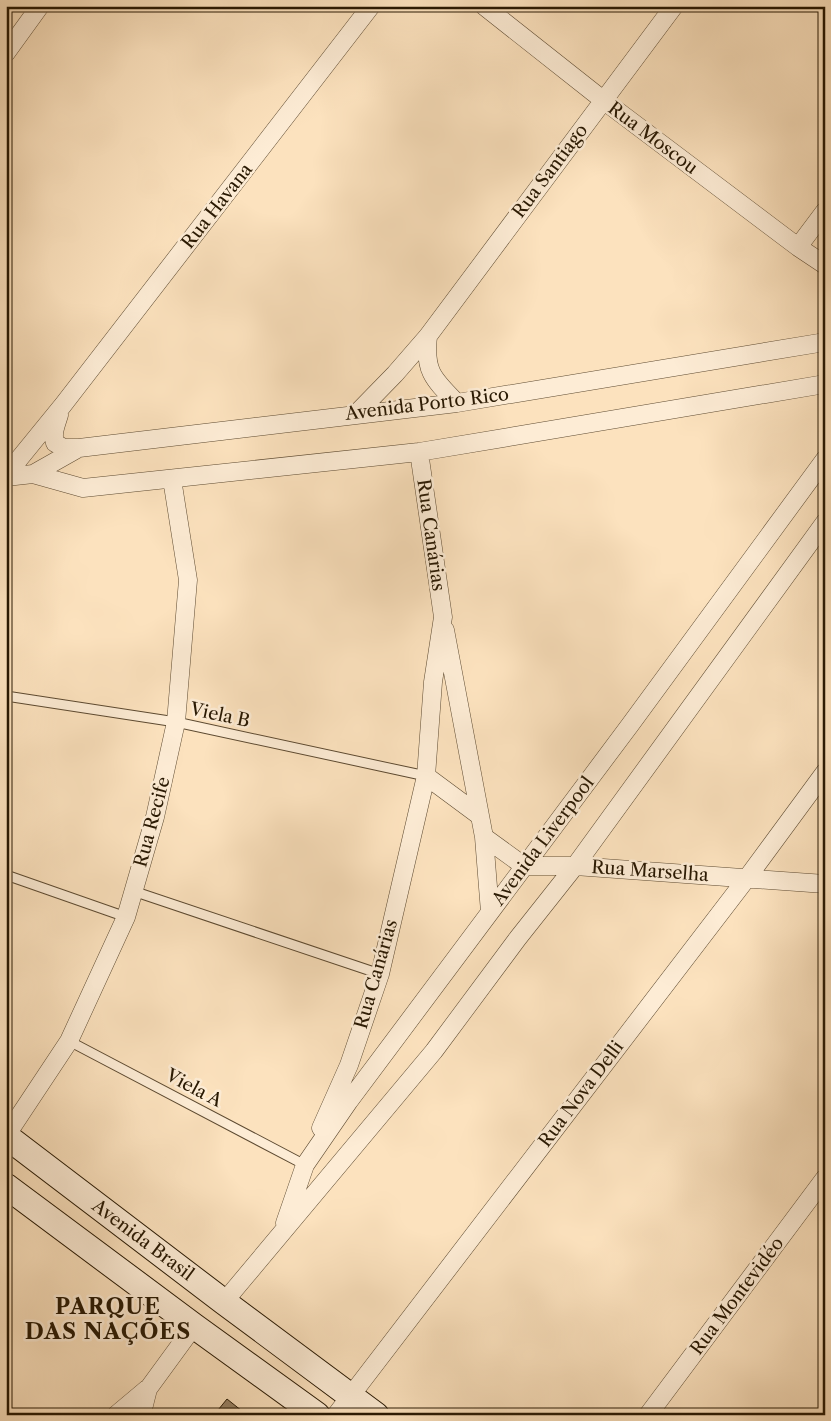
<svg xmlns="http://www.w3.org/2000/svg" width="831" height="1421" viewBox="0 0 831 1421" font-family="'Libre Caslon Text',serif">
  <rect width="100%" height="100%" fill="#fce2be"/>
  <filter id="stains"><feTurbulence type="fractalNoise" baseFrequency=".004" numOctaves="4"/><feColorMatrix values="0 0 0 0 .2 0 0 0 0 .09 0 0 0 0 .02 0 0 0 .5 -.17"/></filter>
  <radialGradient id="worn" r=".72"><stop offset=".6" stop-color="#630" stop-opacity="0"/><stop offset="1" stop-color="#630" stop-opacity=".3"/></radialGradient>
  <path fill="#968164" stroke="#281802" d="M 227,1399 L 247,1415 L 214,1415 Z"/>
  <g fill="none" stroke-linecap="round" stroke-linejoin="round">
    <defs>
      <path id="service" d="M 6,696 L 176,722 L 426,776
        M 6,875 L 126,917
        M 133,891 L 380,974
        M 69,1041 L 305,1165"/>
      <path id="minor" d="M 484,6 L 603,100 L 798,247 L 825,265
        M 6,53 L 40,6
        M 798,247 L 825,211
        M 428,336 C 424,371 433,379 457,403
        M 356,414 L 395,374 L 428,336 L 674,6
        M 59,415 C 56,425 52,433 55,443 L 64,448 L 79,448
        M 33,474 L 79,448 L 457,403 L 825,342
        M 6,475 L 63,405 L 371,6
        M 6,477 L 33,474 L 83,488 L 419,452 L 825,384
        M 445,630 L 484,837 L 490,912
        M 426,776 L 480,816
        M 484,837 L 524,866 L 575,866 L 825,884
        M 321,1128 L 349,1065 L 380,974 L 426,776 L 433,682 L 443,617 L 419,452
        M 6,1136 L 69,1041 L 126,917 L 155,817 L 176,722 L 188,580 L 172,479
        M 285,1223 L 305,1165 L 349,1101 L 630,725 L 825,459
        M 224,1302 L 434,1051 L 518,938 L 575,866 L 825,522
        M 116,1415 L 147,1389
        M 137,1415 L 144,1405 L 148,1389 L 194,1326
        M 336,1415 L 747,878 L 825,772
        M 648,1415 L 825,1178"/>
      <path id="secondary" d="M 6,1136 L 224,1302 L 376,1415
        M 6,1186 L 194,1326 L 317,1415"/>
    </defs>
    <use href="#service" stroke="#5d4a31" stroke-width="11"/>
    <use href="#minor" stroke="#5d4a31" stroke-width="19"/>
    <use href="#secondary" stroke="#281802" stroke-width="27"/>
    <use href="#service" stroke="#fdecd5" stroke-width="9"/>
    <use href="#minor" stroke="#fdecd5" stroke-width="18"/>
    <use href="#secondary" stroke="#fdecd5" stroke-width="25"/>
  </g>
  <g text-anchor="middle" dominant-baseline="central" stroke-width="5" stroke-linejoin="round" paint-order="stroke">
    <g font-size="18" fill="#281802" stroke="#fdecd5">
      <text transform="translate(653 138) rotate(37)">Rua Moscou</text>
      <text transform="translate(550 171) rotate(-53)">Rua Santiago</text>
      <text transform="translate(217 206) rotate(-52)">Rua Havana</text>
      <text transform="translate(427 404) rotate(-7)">Avenida Porto Rico</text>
      <text transform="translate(431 535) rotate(82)">Rua Canárias</text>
      <text transform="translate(220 715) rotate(12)">Viela B</text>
      <text transform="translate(152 822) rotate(-75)">Rua Recife</text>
      <text transform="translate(543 841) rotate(-53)">Avenida Liverpool</text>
      <text transform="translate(650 871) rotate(4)">Rua Marselha</text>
      <text transform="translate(376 974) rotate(-74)">Rua Canárias</text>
      <text transform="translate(194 1088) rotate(28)">Viela A</text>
      <text transform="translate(581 1094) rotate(-53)">Rua Nova Delli</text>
      <text transform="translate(143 1240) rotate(37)">Avenida Brasil</text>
      <text transform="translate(737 1296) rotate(-53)">Rua Montevidéo</text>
    </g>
    <g font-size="22" font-weight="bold" letter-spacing="1" fill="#281802" stroke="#fdecd5">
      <text x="108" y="1306">PARQUE<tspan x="108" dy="25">DAS NAÇÕES</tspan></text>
    </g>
  </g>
  <rect width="831" height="1421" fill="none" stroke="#fce2be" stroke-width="25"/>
  <rect x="8" y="8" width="816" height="1406" fill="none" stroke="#281802" stroke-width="2.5"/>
  <rect x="12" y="12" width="806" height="1396" fill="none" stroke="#281802"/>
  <rect width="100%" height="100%" filter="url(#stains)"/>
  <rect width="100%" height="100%" fill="url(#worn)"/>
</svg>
